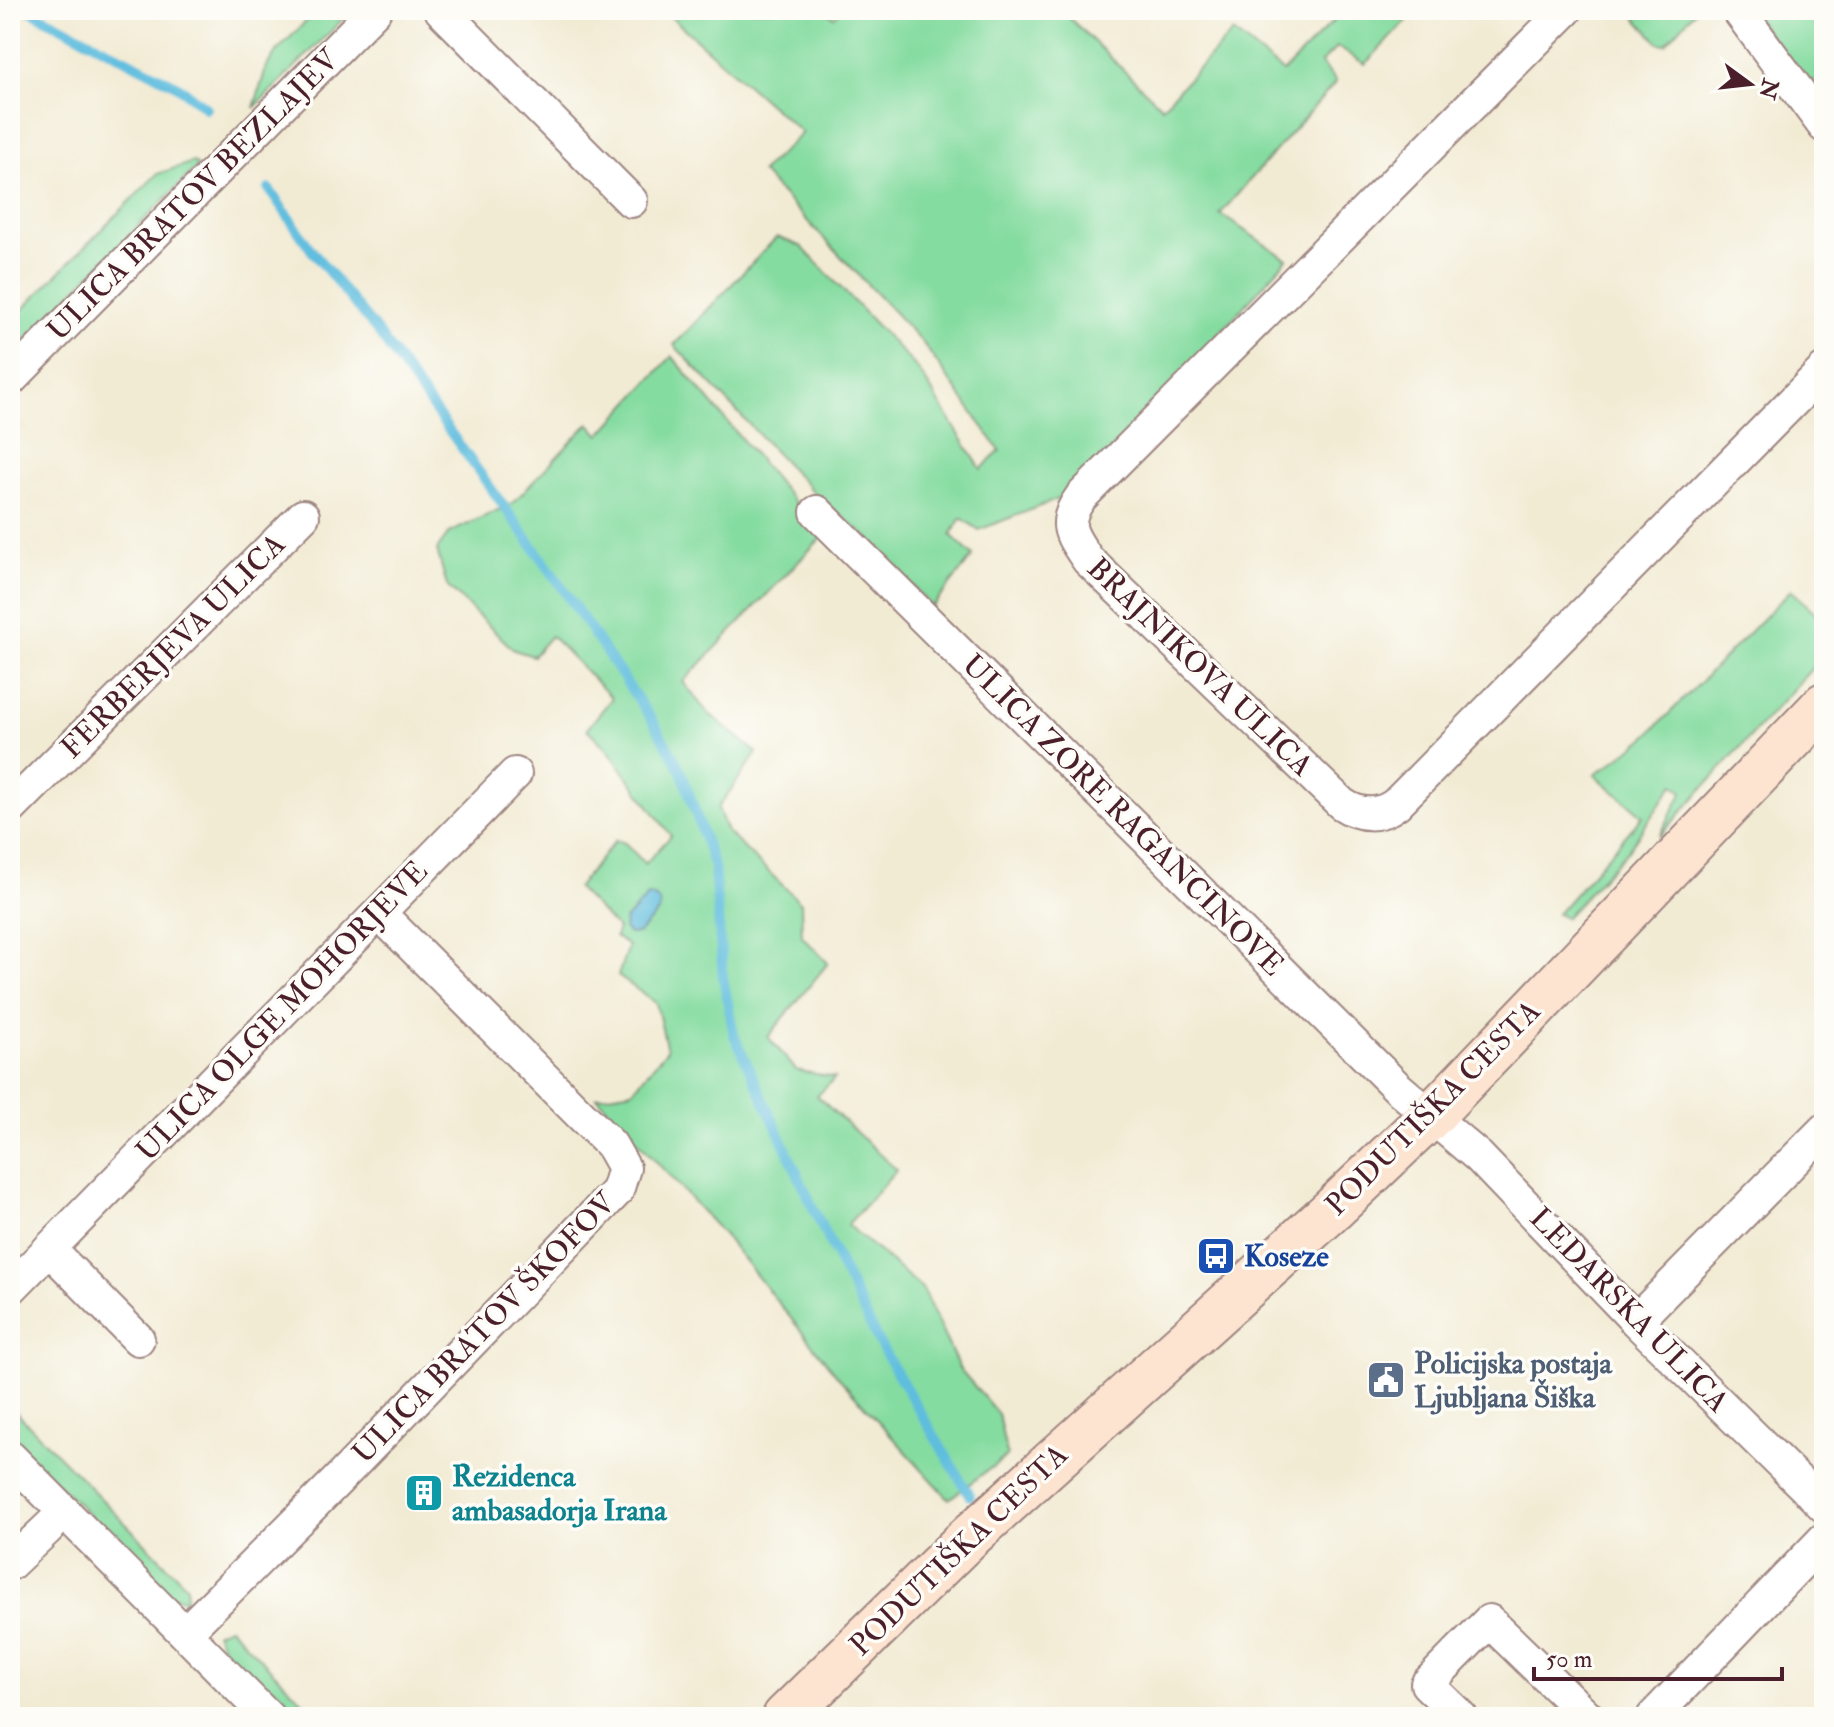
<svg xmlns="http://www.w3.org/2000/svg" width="1834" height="1727" viewBox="0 0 1834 1727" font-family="'IM FELL Double Pica',serif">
  <rect width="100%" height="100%" fill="#fdfcf7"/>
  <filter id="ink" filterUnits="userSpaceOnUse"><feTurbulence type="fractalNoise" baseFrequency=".0125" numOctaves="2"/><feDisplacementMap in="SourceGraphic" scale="16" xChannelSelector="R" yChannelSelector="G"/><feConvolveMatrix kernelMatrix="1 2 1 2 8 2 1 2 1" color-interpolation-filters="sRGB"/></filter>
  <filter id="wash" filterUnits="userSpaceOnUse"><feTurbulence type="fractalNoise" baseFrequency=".006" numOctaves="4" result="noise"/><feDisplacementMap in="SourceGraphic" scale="32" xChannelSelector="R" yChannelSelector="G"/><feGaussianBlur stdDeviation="1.8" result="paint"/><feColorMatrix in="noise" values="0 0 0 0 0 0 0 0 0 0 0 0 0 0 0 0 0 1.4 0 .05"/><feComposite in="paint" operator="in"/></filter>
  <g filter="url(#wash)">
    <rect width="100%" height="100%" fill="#f2ebd4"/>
    <path fill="#85dca0" stroke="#687e66" stroke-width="2" d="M 317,10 L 352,10 L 254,108 L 266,68 L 275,53 Z
      M 663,10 L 824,10 L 834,17 L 842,10 L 1061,10 L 1162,107 L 1233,32 L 1283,72 L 1344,10 L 1417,10 L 1365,64 L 1337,47 L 1321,63 L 1336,82 L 1220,214 L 1287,259 L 1076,492 L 979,530 L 961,518 L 951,535 L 973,556 L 932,607 L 868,538 L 815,494 L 674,345 L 777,237 L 801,246 L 918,369 L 981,469 L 1000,451 L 922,342 L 761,172 L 802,133 Z
      M 1628,10 L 1696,10 L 1666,44 L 1659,43 Z
      M 1751,10 L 1824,10 L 1824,110 Z
      M 193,162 L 198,166 L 10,355 L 10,322 L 157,174 Z
      M 672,356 L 823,536 L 683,682 L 707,712 L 757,753 L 718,808 L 727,832 L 801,903 L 802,936 L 828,963 L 768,1037 L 796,1070 L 835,1078 L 817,1096 L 897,1170 L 847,1225 L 922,1288 L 959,1368 L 998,1414 L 1007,1456 L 949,1499 L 839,1378 L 723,1234 L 597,1097 L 632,1091 L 667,1050 L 656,1003 L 618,976 L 628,946 L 615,937 L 618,929 L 577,888 L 616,840 L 625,843 L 645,864 L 671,836 L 608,750 L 587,729 L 612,698 L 551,636 L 533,656 L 514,650 L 447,586 L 437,550 L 449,533 L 513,503 L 589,423 L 600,435 Z
      M 1791,590 L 1824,621 L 1824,655 L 1659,837 L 1683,792 L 1674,784 L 1628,850 L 1565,918 L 1557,914 L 1643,816 L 1595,775 L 1644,739 Z
      M 10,1406 L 187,1586 L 186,1600 L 169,1595 L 10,1436 Z
      M 229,1627 L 318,1717 L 289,1717 L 223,1650 L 216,1632 Z"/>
    <path fill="#5fbdde" stroke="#546e84" stroke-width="2" d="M 648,896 L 655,897 L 660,903 L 659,911 L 639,933 L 629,934 L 624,929 L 625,920 Z"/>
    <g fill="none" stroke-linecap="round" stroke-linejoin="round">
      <path stroke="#5fbdde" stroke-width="10" d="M 29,10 L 178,86 L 206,108
        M 269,189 L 312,251 L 380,335 L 550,570 L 654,723 L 681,770 L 714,867 L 723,977 L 734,1035 L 821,1225 L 878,1341 L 970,1496"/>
    </g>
  </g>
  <g filter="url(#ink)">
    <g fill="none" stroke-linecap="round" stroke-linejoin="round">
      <defs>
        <path id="street" d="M 441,10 L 631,201
          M 1566,10 L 1081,497 C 1061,524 1071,535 1088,560 L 1342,804 C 1360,816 1379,817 1396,804 L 1824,370
          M 1738,10 L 1824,126
          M 10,380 L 375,10
          M 817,512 L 1398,1088 L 1479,1157 L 1636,1321 L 1824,1506
          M 10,809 L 303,516
          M 49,1249 L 138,1339
          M 10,1289 L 515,774
          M 1636,1321 L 1824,1130
          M 10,1457 L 268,1717
          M 10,1564 L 65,1512
          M 186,1632 L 335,1483 L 617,1191 L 624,1168 L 611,1145 L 379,913
          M 1461,1717 L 1427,1684 L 1489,1621 L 1588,1717
          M 1653,1717 L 1824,1539"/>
        <path id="secondary" d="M 785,1717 L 967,1539 L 1332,1210 L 1431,1116 L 1824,705"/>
      </defs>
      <use href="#street" stroke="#9e8580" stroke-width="36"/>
      <use href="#secondary" stroke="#9e8580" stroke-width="48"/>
      <use href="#street" stroke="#fff" stroke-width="32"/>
      <use href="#secondary" stroke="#fde4d1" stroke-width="44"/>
    </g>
  </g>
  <defs>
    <symbol id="bus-square" viewBox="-11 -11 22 22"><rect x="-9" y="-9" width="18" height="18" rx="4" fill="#1a4fb4" stroke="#fdfcf7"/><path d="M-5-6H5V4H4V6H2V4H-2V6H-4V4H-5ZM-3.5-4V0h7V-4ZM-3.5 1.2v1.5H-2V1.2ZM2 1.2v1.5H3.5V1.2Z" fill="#fff"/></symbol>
    <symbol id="civic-square" viewBox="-11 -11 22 22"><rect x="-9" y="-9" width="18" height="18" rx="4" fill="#5c6f8a" stroke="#fdfcf7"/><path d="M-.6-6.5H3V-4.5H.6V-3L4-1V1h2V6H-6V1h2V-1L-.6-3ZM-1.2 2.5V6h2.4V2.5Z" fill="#fff"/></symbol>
    <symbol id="building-square" viewBox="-11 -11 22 22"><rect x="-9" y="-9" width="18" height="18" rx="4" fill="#0f9aa8" stroke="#fdfcf7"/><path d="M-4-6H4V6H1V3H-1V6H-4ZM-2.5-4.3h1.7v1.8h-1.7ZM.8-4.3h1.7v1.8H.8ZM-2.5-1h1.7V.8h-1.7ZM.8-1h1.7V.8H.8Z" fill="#fff"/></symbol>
  </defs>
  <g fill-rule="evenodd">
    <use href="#bus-square" x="1194" y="1234" width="44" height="44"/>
    <use href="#civic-square" x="1364" y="1358" width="44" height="44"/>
    <use href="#building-square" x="402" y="1471" width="44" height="44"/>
  </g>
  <g text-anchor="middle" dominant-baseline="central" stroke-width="7" stroke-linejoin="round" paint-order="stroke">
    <g font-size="30" fill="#4a1f2b" stroke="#fdfcf7">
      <text transform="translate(193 195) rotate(-45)">ULICA BRATOV BEZLAJEV</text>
      <text transform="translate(173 646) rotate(-45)">FERBERJEVA ULICA</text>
      <text transform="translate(1200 667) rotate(44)">BRAJNIKOVA ULICA</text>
      <text transform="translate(1123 815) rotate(45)">ULICA ZORE RAGANCINOVE</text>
      <text transform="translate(282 1011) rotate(-46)">ULICA OLGE MOHORJEVE</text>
      <text transform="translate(1433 1108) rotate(-45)">PODUTIŠKA CESTA</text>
      <text transform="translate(1629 1310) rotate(46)">LEDARSKA ULICA</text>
      <text transform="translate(484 1328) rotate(-46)">ULICA BRATOV ŠKOFOV</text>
      <text transform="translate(959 1550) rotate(-44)">PODUTIŠKA CESTA</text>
    </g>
    <g font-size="30" font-weight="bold" fill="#164399" stroke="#fdfcf7" text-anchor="start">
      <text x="1244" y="1256">Koseze</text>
    </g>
    <g font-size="30" font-weight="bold" fill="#4e5e75" stroke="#fdfcf7" text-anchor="start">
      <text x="1414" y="1363">Policijska postaja<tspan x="1414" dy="34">Ljubljana Šiška</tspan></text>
    </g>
    <g font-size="30" font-weight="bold" fill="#0d838f" stroke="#fdfcf7" text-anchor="start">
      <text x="452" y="1476">Rezidenca<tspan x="452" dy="34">ambasadorja Irana</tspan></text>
    </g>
  </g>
  <rect width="1834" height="1727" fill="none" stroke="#fdfcf7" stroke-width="40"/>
  <g transform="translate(1750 84) rotate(105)" stroke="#fdfcf7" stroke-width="6" paint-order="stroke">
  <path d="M0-6L14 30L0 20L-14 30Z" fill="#4a1f2b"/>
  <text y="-12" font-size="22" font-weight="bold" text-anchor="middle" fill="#4a1f2b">N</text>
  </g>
  <path d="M1534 1667v12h248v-12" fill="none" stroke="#4a1f2b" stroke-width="4"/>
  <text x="1546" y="1667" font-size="24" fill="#4a1f2b" stroke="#fdfcf7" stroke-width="6" paint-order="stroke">50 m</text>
</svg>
